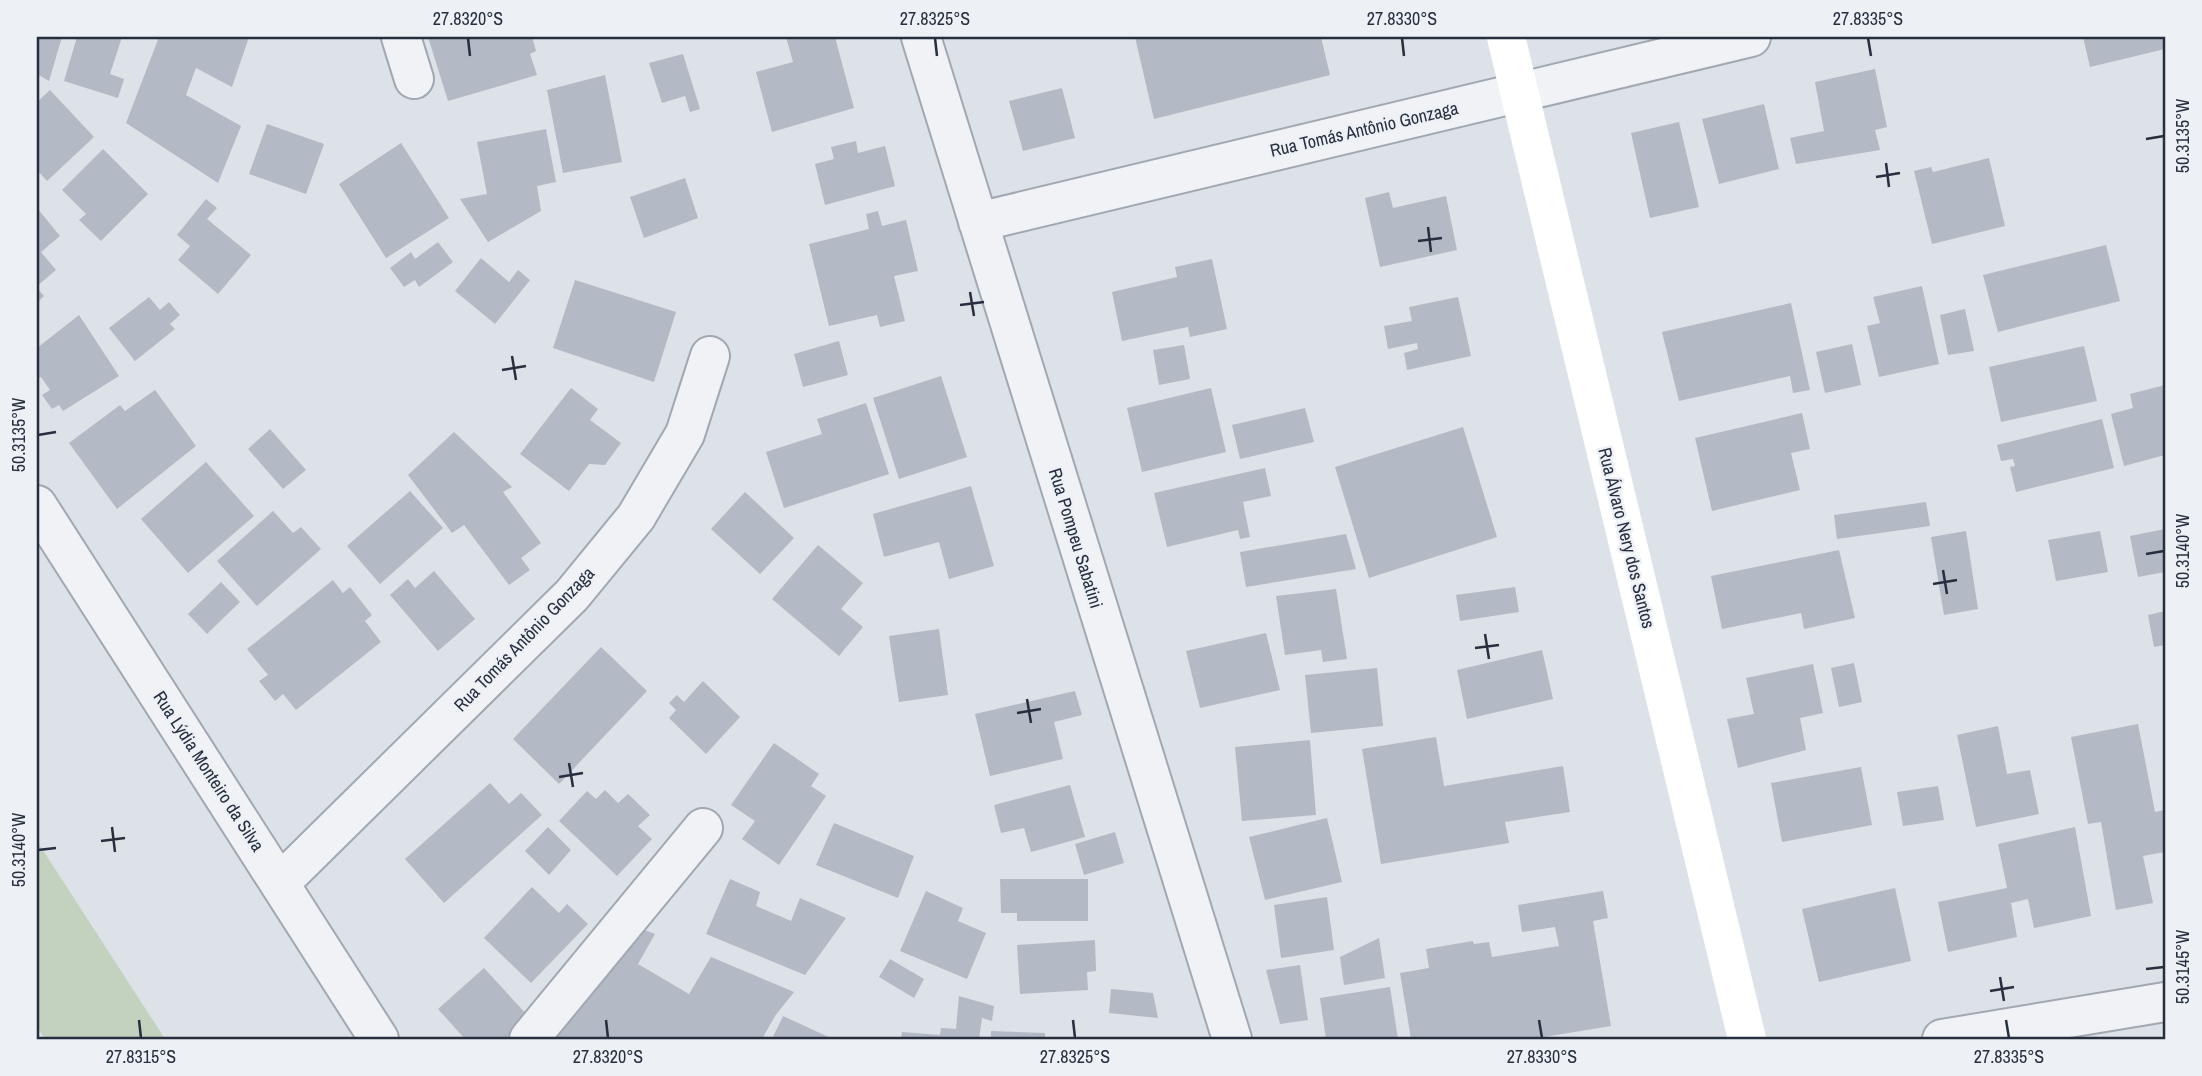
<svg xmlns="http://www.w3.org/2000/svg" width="2202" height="1076" viewBox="0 0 2202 1076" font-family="'Archivo Narrow',sans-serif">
  <rect width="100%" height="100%" fill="#dde1e8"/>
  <path fill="#c2d2be" d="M 37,841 L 165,1039 L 45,1039 L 37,1027 Z"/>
  <path fill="#b4bac5" d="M 45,37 L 62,37 L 49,81 L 37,74 L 37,39 Z
    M 77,37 L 122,37 L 110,74 L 124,79 L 118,98 L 64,81 Z
    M 159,37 L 249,37 L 232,87 L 196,68 L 186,95 L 241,126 L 218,183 L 126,123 Z
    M 428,37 L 532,37 L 536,51 L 530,54 L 537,75 L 448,101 Z
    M 786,37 L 835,37 L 854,108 L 772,132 L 756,72 L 793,62 Z
    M 1135,37 L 1321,37 L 1330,75 L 1154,119 Z
    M 2083,37 L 2165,37 L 2165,49 L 2090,67 Z
    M 683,54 L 700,109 L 690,112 L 685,96 L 662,103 L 649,63 Z
    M 1875,69 L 1887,127 L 1875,130 L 1880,150 L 1796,164 L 1790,138 L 1824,131 L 1815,82 Z
    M 605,75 L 622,162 L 563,173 L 547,90 Z
    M 1062,88 L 1075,138 L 1023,151 L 1009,101 Z
    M 50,90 L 94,137 L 47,181 L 37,170 L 37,102 Z
    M 1764,104 L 1779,169 L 1719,184 L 1702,119 Z
    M 1679,122 L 1699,207 L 1650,218 L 1631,133 Z
    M 267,124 L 324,144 L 306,194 L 249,174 Z
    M 546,129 L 556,182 L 537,186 L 541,211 L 488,242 L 460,199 L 487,194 L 477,142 Z
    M 856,141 L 858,153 L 885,146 L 895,186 L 825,205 L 815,164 L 834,159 L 831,147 Z
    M 401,143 L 449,218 L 386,258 L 339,184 Z
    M 103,149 L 148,194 L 101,241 L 79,220 L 86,214 L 62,190 Z
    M 1989,158 L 2005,226 L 1932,244 L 1914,171 L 1931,167 L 1933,172 Z
    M 685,178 L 698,218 L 644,238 L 630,197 Z
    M 1389,192 L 1393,208 L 1446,196 L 1457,250 L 1380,267 L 1365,198 Z
    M 206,199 L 217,208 L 207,219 L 251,255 L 218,294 L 178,260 L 190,246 L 177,235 Z
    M 37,208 L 60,236 L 41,252 L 56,270 L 37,286 Z
    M 878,211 L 882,226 L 906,220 L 918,271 L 894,276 L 905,321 L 880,327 L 877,315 L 829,326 L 809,244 L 869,229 L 866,214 Z
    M 438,242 L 453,262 L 419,287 L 415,280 L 404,287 L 390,268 L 411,252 L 415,259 Z
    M 2106,245 L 2120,301 L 1998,332 L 1983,275 Z
    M 481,258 L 509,282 L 518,270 L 530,280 L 495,324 L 455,291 Z
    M 1212,259 L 1227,329 L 1190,337 L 1188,327 L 1122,341 L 1112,292 L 1177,277 L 1175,267 Z
    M 575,280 L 676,312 L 654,382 L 553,348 Z
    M 1922,286 L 1939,364 L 1879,377 L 1867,326 L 1880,323 L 1873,297 Z
    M 37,288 L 44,296 L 37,303 Z
    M 149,297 L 160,310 L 169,302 L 180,315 L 170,324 L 175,329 L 135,361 L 109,328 Z
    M 1458,297 L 1471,356 L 1407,370 L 1404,353 L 1418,349 L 1417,343 L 1388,349 L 1384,326 L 1412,321 L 1409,307 Z
    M 1791,303 L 1810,390 L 1793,393 L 1790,376 L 1679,401 L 1662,332 Z
    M 1965,309 L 1974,351 L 1948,355 L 1940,315 Z
    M 79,315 L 119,376 L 63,411 L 59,405 L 52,409 L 42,395 L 50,390 L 41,377 L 37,379 L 37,348 Z
    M 839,341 L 848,375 L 803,387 L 794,354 Z
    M 1852,344 L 1861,385 L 1825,393 L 1816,352 Z
    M 1184,345 L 1190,379 L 1159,385 L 1153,350 Z
    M 2084,346 L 2097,401 L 2001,422 L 1989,367 Z
    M 941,376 L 967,457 L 899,479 L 873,398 Z
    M 2165,385 L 2165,455 L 2124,466 L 2111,414 L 2133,408 L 2130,394 Z
    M 571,388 L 598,409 L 590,420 L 621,443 L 605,465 L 589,464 L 569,491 L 520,454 Z
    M 1211,388 L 1226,452 L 1142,472 L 1127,408 Z
    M 155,390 L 196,446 L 117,509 L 69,443 L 120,405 L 125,411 Z
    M 866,403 L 889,474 L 784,508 L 766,452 L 822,434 L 817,419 Z
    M 1305,408 L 1314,442 L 1240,459 L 1232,425 Z
    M 1802,413 L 1810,449 L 1791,453 L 1800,490 L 1712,511 L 1695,438 Z
    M 2102,419 L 2114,468 L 2016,492 L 2010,467 L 2015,466 L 2013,459 L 2001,461 L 1997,445 Z
    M 1463,427 L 1497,537 L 1369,578 L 1335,467 Z
    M 270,429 L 306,470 L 283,489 L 248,449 Z
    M 454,432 L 512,487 L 503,492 L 541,543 L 521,558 L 530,570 L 509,585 L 464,525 L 452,533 L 408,475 Z
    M 206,462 L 254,516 L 188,573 L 141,519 Z
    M 1265,468 L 1271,496 L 1243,502 L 1250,537 L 1240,539 L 1238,530 L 1167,547 L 1154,493 Z
    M 971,486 L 994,566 L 949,579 L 939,542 L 884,557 L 873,514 Z
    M 410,491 L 443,528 L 380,584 L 347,546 Z
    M 745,492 L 794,538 L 760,574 L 711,529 Z
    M 1926,502 L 1930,526 L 1837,539 L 1834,515 Z
    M 273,511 L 293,533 L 301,527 L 321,549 L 257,606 L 217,561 Z
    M 2165,529 L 2165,572 L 2138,577 L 2130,536 Z
    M 1966,531 L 1978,609 L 1944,615 L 1931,537 Z
    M 2100,531 L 2108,572 L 2056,581 L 2048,540 Z
    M 1346,534 L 1356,569 L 1246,587 L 1240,552 Z
    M 818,545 L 863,583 L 841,609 L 863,627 L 839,656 L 772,599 Z
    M 1839,550 L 1855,618 L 1804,629 L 1801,613 L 1722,629 L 1711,576 Z
    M 434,571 L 475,619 L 438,651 L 390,595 L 408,579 L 415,588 Z
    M 333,580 L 343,593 L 350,587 L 372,615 L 365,621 L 381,642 L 296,710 L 283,694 L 275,701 L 259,681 L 268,675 L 247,649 Z
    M 221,582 L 240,602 L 207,634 L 188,614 Z
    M 1515,587 L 1519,612 L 1460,621 L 1456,595 Z
    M 1336,589 L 1347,659 L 1323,662 L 1321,650 L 1285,655 L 1276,596 Z
    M 2165,611 L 2165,645 L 2154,647 L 2148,615 Z
    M 939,629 L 948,695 L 899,702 L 889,636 Z
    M 1266,633 L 1280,690 L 1200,708 L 1186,651 Z
    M 601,647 L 647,691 L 559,784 L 513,739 Z
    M 1542,650 L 1553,699 L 1467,719 L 1457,670 Z
    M 1854,663 L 1862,702 L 1839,707 L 1831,668 Z
    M 1813,664 L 1823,713 L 1800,718 L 1806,750 L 1738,768 L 1727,719 L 1754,714 L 1746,678 Z
    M 1377,668 L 1383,726 L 1311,733 L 1305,675 Z
    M 703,681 L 740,717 L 706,754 L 669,718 L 676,710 L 669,703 L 677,695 L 684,702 Z
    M 1075,691 L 1082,715 L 1054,722 L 1063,759 L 990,776 L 975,714 Z
    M 2138,724 L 2155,812 L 2164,810 L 2165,852 L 2143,856 L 2153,903 L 2116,910 L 2101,822 L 2088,824 L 2071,737 Z
    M 1998,726 L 2007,774 L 2030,770 L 2039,814 L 1976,827 L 1957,735 Z
    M 1436,737 L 1444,786 L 1563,766 L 1570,812 L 1505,822 L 1509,843 L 1381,864 L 1362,749 Z
    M 1310,740 L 1316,815 L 1242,821 L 1235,747 Z
    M 774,743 L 819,774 L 811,786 L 826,796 L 779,865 L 742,839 L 755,821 L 731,805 Z
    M 1861,767 L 1872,825 L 1782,842 L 1771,783 Z
    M 490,783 L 509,804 L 521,793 L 542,815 L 444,903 L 405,859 Z
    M 1070,785 L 1085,837 L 1031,852 L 1024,828 L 1001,833 L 994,805 Z
    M 1938,786 L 1944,820 L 1903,826 L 1897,792 Z
    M 605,790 L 618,803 L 628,794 L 650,815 L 638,826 L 652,839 L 617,876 L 559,821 L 587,791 L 596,799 Z
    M 1327,818 L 1342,882 L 1265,900 L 1249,837 Z
    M 834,823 L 914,856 L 898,898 L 816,865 Z
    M 548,827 L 571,850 L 549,875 L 525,851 Z
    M 2075,827 L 2091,916 L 2034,928 L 2028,899 L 2011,903 L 2017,937 L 1948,952 L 1938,902 L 2007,888 L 1998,844 Z
    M 1115,832 L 1124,863 L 1084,875 L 1075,844 Z
    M 730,879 L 760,892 L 756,906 L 791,921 L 800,898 L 846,918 L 805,975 L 706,934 Z
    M 1000,879 L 1088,879 L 1088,921 L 1017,921 L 1017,913 L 1001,913 Z
    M 532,887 L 559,913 L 567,904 L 588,924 L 531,983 L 484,938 Z
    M 1895,888 L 1911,961 L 1819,982 L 1802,909 Z
    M 926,891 L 963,908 L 958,921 L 986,933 L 967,979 L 900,951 Z
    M 1603,891 L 1608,918 L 1593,921 L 1611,1026 L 1532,1039 L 1411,1039 L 1400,973 L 1429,968 L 1426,949 L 1473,941 L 1474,944 L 1489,942 L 1492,957 L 1559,946 L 1555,927 L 1522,932 L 1518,905 Z
    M 1327,897 L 1334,950 L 1281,958 L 1274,905 Z
    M 642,929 L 655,934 L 638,964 L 689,994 L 711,957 L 794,992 L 775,1016 L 762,1039 L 550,1039 Z
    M 1379,938 L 1385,978 L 1344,985 L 1340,957 Z
    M 1095,940 L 1096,971 L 1087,972 L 1088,990 L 1020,994 L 1017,945 Z
    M 890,959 L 924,979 L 914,998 L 879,977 Z
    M 1300,965 L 1308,1020 L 1280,1024 L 1266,970 Z
    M 484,968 L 528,1016 L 508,1039 L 465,1039 L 438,1009 Z
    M 1390,987 L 1398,1039 L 1326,1039 L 1320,998 Z
    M 1111,989 L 1153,993 L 1158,1018 L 1109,1013 Z
    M 959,996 L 994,1006 L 992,1021 L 982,1018 L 979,1039 L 955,1037 L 955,1039 L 901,1039 L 902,1032 L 940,1035 L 941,1028 L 956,1029 Z
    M 783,1016 L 833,1039 L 772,1039 Z
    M 991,1031 L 1045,1033 L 1045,1039 L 991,1039 Z"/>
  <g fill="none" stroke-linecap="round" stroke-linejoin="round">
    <defs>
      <path id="minor" d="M 401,37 L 414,79
        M 921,37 L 1232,1039
        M 978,222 L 1751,37
        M 37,505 L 379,1039
        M 281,882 L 572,595 L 636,517 L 685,434 L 710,356
        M 529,1039 L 703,828
        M 1942,1039 L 2165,1002"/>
    </defs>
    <use href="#minor" stroke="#a2a8b2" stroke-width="42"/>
    <use href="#minor" stroke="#f0f2f6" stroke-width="38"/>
    <path stroke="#fff" stroke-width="38" d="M 1506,37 L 1747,1039"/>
  </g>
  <path fill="none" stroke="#262e3f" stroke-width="2.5" d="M 468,38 L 470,56M 935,38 L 937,56M 1402,38 L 1404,56M 1868,38 L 1871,56M 2146,139 L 2164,136M 1886,163 L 1889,187M 1876,177 L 1900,173M 1428,227 L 1431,252M 1418,241 L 1442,238M 970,292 L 974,316M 960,305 L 984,302M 512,356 L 516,380M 502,370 L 526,366M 38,435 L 56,432M 2146,554 L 2164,551M 1943,570 L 1947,594M 1933,584 L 1957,580M 1485,634 L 1489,659M 1475,648 L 1499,645M 1027,699 L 1031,723M 1017,713 L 1041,709M 569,763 L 573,787M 559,777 L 583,773M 112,827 L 115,852M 101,841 L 125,838M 38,850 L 56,848M 2146,969 L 2164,967M 2000,977 L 2004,1001M 1990,991 L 2014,987M 139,1020 L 141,1038M 606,1020 L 608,1038M 1073,1020 L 1075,1038M 1539,1020 L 1542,1038M 2006,1020 L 2009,1038"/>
  <g text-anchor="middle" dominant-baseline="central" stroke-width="5" stroke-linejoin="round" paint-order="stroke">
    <g font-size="18" fill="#262e3f" stroke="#edf0f5">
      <text transform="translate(1364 129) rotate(-13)">Rua Tomás Antônio Gonzaga</text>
      <text transform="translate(1076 538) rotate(73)">Rua Pompeu Sabatini</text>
      <text transform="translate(1627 538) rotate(76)">Rua Álvaro Nery dos Santos</text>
      <text transform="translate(524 639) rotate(-46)">Rua Tomás Antônio Gonzaga</text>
      <text transform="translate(209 771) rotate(57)">Rua Lýdia Monteiro da Silva</text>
    </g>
  </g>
  <rect width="2202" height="1076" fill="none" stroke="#edf0f5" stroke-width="77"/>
  <rect x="38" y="38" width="2126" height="1000" fill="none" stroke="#262e3f" stroke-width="2.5"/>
  <g font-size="18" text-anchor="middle" fill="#262e3f">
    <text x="468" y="25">27.8320°S</text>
    <text x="935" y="25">27.8325°S</text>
    <text x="1402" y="25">27.8330°S</text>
    <text x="1868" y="25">27.8335°S</text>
    <text transform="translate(2183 136) rotate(-90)" y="6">50.3135°W</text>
    <text transform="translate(19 435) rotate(-90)" y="6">50.3135°W</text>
    <text transform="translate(2183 551) rotate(-90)" y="6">50.3140°W</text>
    <text transform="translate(19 850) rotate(-90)" y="6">50.3140°W</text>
    <text transform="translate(2183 967) rotate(-90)" y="6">50.3145°W</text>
    <text x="141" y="1063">27.8315°S</text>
    <text x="608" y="1063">27.8320°S</text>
    <text x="1075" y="1063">27.8325°S</text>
    <text x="1542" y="1063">27.8330°S</text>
    <text x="2009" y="1063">27.8335°S</text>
  </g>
</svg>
